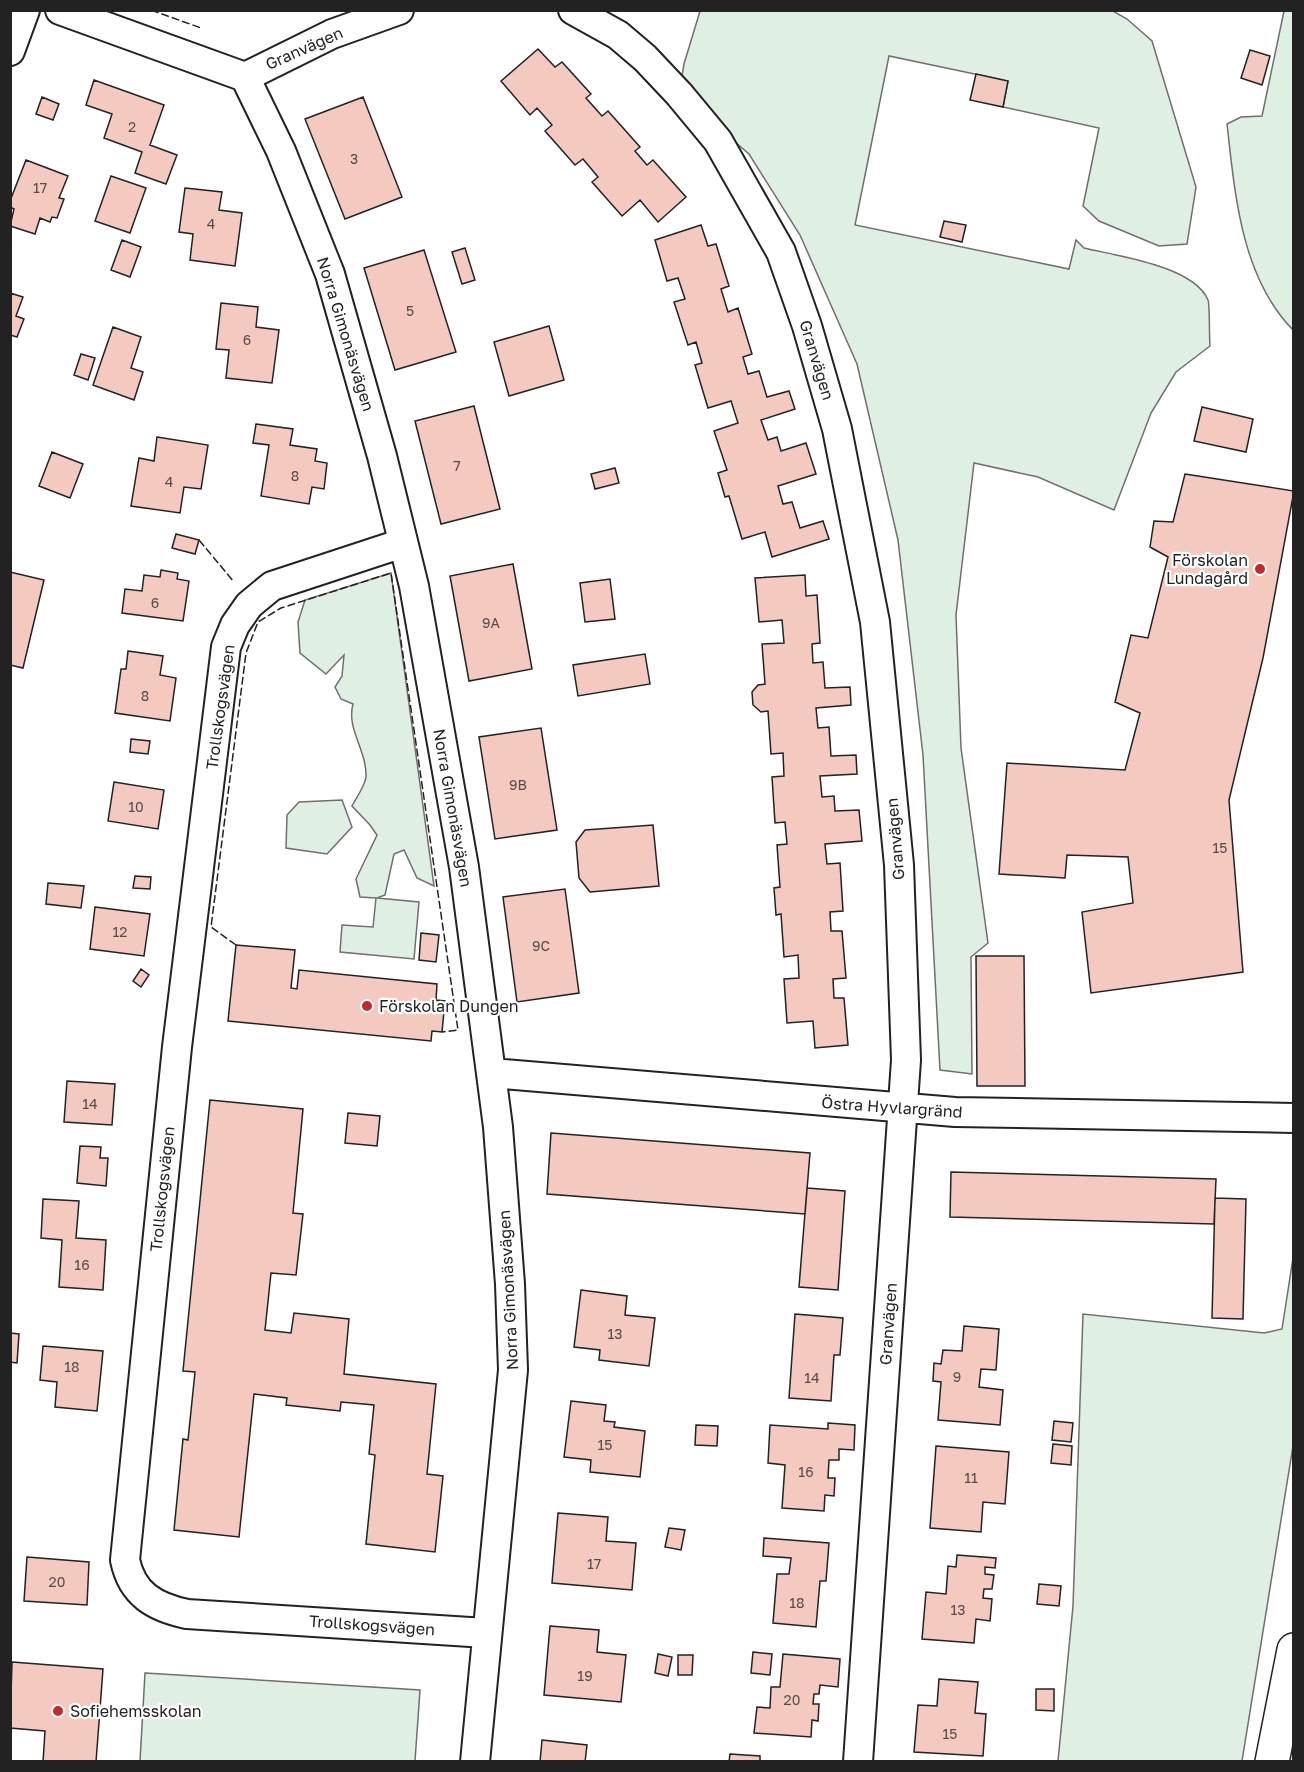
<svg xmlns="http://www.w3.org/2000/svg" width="1304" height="1772" viewBox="0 0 1304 1772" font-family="'Golos Text',sans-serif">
  <rect width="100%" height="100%" fill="#fff"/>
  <path fill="#e0efe3" stroke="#6f6f6f" stroke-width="1.5" d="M 700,11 L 1113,11 L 1127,19 L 1152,41 L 1196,187 L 1187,244 L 1159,246 L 1099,221 L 1083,206 L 1099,128 L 1003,107 L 1008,81 L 889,56 L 855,225 L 1069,269 L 1076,240 L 1084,248 C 1117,256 1194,266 1208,300 C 1210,305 1209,336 1210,346 L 1176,372 L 1151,413 L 1114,510 L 1038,477 L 974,463 L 956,615 L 961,748 L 988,943 L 971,957 L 972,1074 L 940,1070 L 923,755 L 898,540 L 857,364 L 800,235 L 749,154 L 679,94 L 684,64 Z
    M 1284,11 L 1294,11 L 1293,330 C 1241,277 1235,194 1227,124 L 1241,117 L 1262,116 Z
    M 391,573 L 434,886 L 417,878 L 404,850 L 394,854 L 385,895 L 377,898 L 419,902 L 414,959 L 340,952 L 342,925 L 373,927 L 376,898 L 360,897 L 356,879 L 377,835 L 370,825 L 352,806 C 356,798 365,786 366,777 C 367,750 346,729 353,704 L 341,699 L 335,687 L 342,676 L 344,655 L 326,674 L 300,653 L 298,622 L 305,600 Z
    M 342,800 L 352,827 L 327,854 L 286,848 L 287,815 L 299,802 Z
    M 1293,1258 L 1293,1446 L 1242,1761 L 1058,1761 L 1073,1606 L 1083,1314 L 1264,1333 L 1282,1329 Z
    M 145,1673 L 420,1690 L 415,1761 L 140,1761 Z"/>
  <path fill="#f3c9c0" stroke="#222" stroke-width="1.5" d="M 538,49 L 555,67 L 562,62 L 591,94 L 586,98 L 602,116 L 608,111 L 640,147 L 635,151 L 647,165 L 653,160 L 686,197 L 658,222 L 640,200 L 622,216 L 592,182 L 598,177 L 583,159 L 575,165 L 545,131 L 552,125 L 537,108 L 530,115 L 501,81 Z
    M 1250,50 L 1270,56 L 1262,85 L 1241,78 Z
    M 976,74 L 1008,81 L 1003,107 L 970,100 Z
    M 94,80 L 164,105 L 150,145 L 177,155 L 166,184 L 135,173 L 142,152 L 104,138 L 112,114 L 86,105 Z
    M 42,97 L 59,104 L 53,120 L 36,114 Z
    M 363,97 L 402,197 L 345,219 L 305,119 Z
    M 26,160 L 68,176 L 59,198 L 64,199 L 57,218 L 52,217 L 50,222 L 40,218 L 35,234 L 10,226 L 14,209 L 10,207 L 10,201 Z
    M 111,176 L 146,188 L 130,233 L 95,221 Z
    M 185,188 L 222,192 L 219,210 L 242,213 L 235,266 L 190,260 L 193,234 L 179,232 Z
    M 944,221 L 966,225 L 962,242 L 940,237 Z
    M 701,225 L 708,246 L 716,244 L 729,286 L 721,289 L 728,312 L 738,308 L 752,354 L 743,357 L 748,374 L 759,371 L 767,397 L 789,391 L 795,409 L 761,420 L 768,440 L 777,437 L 781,451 L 806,443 L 816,474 L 778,486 L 783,504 L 792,502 L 800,528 L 823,521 L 829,539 L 772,557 L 765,532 L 742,539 L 729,496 L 725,497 L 718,473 L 727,470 L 714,431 L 738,423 L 731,401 L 708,408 L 695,365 L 702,363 L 696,342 L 688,345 L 674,302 L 685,299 L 678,278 L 667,281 L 655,240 Z
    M 122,240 L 141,247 L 130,277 L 111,270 Z
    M 465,248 L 475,280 L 462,284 L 452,252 Z
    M 424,250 L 456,352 L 395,370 L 364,268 Z
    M 10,293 L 23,297 L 16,316 L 24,319 L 17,337 L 10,335 Z
    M 221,303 L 258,307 L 256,327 L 279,330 L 272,383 L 226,378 L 229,350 L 216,349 Z
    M 549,326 L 564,380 L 509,396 L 494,342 Z
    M 113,327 L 141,337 L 131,368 L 143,372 L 134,400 L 93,385 Z
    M 81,354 L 95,358 L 88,380 L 74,375 Z
    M 474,406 L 500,509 L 441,524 L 415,421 Z
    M 1202,407 L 1253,419 L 1246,452 L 1194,441 Z
    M 256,424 L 293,429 L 290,445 L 317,449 L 315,461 L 327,463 L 324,489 L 312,487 L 309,504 L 261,496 L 269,445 L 253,443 Z
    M 157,437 L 208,445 L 201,489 L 184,487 L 180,513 L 131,506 L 139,458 L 154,461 Z
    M 52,452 L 83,464 L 70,498 L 39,486 Z
    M 615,468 L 619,483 L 595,489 L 591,474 Z
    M 1185,474 L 1294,491 L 1263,658 L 1229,800 L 1243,972 L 1091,993 L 1082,912 L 1133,903 L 1128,857 L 1067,855 L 1065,878 L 999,874 L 1007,763 L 1125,770 L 1140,713 L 1115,702 L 1131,635 L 1148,638 L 1168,557 L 1150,547 L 1154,521 L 1173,522 Z
    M 176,534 L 199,540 L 195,554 L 172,548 Z
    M 513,564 L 532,669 L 469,681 L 450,576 Z
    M 161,570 L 178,573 L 177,579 L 189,581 L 183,621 L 122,613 L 125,589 L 142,591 L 144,575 L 160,577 Z
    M 10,572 L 44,580 L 23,668 L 10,665 Z
    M 805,575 L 806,596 L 817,595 L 820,643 L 812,644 L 813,663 L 823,662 L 825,688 L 850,687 L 851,705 L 816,708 L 818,728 L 829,727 L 831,756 L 856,755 L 857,774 L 820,776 L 822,797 L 834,796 L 835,811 L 859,810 L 862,841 L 825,844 L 827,864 L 840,863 L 843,911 L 830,912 L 831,931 L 842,931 L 846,978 L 833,979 L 834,998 L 844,998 L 848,1045 L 815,1048 L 813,1021 L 787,1023 L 784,979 L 799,978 L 798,955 L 784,957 L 781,914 L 776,915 L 774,888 L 780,887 L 777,845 L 787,844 L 785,822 L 775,823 L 772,777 L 784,776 L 783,753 L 771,754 L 768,711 L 761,712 L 753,705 L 752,692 L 758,685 L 765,684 L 762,644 L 784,643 L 782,620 L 759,622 L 755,578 Z
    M 610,579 L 615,619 L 585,622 L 580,583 Z
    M 128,651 L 163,656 L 160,675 L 176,678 L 170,721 L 115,713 L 121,669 L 126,669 Z
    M 645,654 L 650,684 L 578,696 L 573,665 Z
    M 541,728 L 557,830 L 495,839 L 479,737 Z
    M 131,739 L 150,741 L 148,754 L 130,752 Z
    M 114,782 L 164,790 L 158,829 L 108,821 Z
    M 653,825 L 659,886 L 590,892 L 579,878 L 576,842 L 585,830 Z
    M 135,876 L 151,877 L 150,889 L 133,888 Z
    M 48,883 L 84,886 L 81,908 L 46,904 Z
    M 565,889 L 579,993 L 517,1002 L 503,897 Z
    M 95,907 L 150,914 L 144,956 L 90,949 Z
    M 421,933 L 439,935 L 436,962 L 419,960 Z
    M 236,945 L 295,950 L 291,988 L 297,989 L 299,970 L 437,984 L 436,1000 L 445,1001 L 442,1032 L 432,1031 L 431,1041 L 228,1021 Z
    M 976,956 L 1024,956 L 1025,1086 L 977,1086 Z
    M 141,969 L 149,975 L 141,987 L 133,981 Z
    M 67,1081 L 115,1084 L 112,1125 L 64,1122 Z
    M 210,1100 L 303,1109 L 293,1213 L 303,1214 L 296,1275 L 271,1273 L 265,1330 L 291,1333 L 294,1313 L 349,1319 L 344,1374 L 436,1384 L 427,1474 L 443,1476 L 435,1552 L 366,1544 L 375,1455 L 369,1454 L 374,1405 L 341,1402 L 340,1411 L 286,1405 L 287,1398 L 254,1394 L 239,1537 L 174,1530 L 183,1439 L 188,1440 L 195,1372 L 183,1371 Z
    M 348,1113 L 380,1116 L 377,1146 L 345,1143 Z
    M 551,1133 L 810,1153 L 805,1214 L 547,1194 Z
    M 80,1146 L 101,1147 L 100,1158 L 108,1158 L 106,1186 L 77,1183 Z
    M 951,1172 L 1216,1179 L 1214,1224 L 950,1217 Z
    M 807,1188 L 845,1191 L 838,1290 L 799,1287 Z
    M 1215,1198 L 1246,1199 L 1243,1319 L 1212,1318 Z
    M 43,1199 L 79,1201 L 76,1238 L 106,1240 L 103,1290 L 59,1287 L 62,1240 L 41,1238 Z
    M 581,1290 L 627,1296 L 625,1315 L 655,1318 L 649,1366 L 599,1360 L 600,1350 L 574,1347 Z
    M 795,1314 L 843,1318 L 840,1355 L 834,1355 L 831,1401 L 789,1398 Z
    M 964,1326 L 999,1329 L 996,1370 L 981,1369 L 979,1387 L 1003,1390 L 1000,1425 L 938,1420 L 941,1382 L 933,1381 L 934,1363 L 941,1364 L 943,1350 L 962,1351 Z
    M 10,1333 L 19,1334 L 17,1363 L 10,1362 Z
    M 43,1346 L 103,1351 L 97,1411 L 55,1407 L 57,1382 L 40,1380 Z
    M 571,1401 L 606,1405 L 604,1421 L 615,1422 L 614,1427 L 645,1431 L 640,1477 L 590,1472 L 591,1460 L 564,1457 Z
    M 1054,1421 L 1073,1423 L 1071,1442 L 1052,1440 Z
    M 828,1423 L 855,1425 L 854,1450 L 839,1449 L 839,1460 L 829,1460 L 828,1478 L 835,1478 L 834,1496 L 825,1495 L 824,1511 L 782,1508 L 785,1465 L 768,1463 L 770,1425 L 828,1429 Z
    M 696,1425 L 718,1426 L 717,1446 L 695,1445 Z
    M 1053,1444 L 1072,1446 L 1071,1465 L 1051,1463 Z
    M 936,1446 L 1009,1452 L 1005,1504 L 983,1502 L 981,1532 L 930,1528 Z
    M 558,1513 L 608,1517 L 606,1541 L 636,1543 L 632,1590 L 552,1583 Z
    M 669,1528 L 685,1530 L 681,1550 L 665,1547 Z
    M 764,1538 L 829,1543 L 826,1581 L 820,1581 L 816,1627 L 773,1623 L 777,1574 L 789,1574 L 791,1558 L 763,1556 Z
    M 957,1555 L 996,1558 L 995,1568 L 985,1567 L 985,1574 L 994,1575 L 992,1589 L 984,1589 L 983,1598 L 992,1599 L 990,1621 L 976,1619 L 974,1643 L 922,1639 L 926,1592 L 946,1594 L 948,1566 L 956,1567 Z
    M 27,1557 L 89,1562 L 87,1605 L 24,1601 Z
    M 1039,1584 L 1061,1586 L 1059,1606 L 1037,1604 Z
    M 550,1626 L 599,1630 L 597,1652 L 626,1655 L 621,1702 L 544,1695 Z
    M 753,1652 L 772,1654 L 770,1675 L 751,1673 Z
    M 658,1654 L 672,1657 L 668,1676 L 655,1673 Z
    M 783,1654 L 840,1659 L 838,1687 L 820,1685 L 819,1694 L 814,1694 L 813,1704 L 819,1704 L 818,1721 L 812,1720 L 811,1737 L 754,1733 L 757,1707 L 770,1708 L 771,1687 L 780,1687 Z
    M 678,1655 L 693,1655 L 692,1675 L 678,1675 Z
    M 12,1662 L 103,1669 L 96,1762 L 43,1762 L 45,1731 L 10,1728 Z
    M 939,1679 L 978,1682 L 975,1713 L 986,1714 L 983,1756 L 914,1752 L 918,1705 L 937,1706 Z
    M 1036,1689 L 1054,1689 L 1054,1711 L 1036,1710 Z
    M 542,1740 L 587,1745 L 585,1762 L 540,1762 Z
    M 730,1754 L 760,1756 L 760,1762 L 729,1762 Z"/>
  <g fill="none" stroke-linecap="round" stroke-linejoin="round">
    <defs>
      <path id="street" d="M 60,10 L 245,77 L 281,151 L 330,274 L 382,456 L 414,586 L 464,867 L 498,1127 L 510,1284 L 513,1370 L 475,1762
        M 573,10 L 618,35 L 645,58 L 679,94 L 718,141 L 781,252 L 807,326 L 837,429 L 875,622 L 899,865 L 906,1060 L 858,1762
        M 10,51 L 25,10
        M 245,77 L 332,34 L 399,10
        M 403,543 L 272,586 L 249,605 L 235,625 L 226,647 L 177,1047 L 125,1560 C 132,1594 154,1607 187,1614 L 486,1633
        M 492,1073 L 955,1112 L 1294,1118"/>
      <path id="secondary" d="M 1272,1762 L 1294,1650"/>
    </defs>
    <use href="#street" stroke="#222" stroke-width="32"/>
    <use href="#secondary" stroke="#222" stroke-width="36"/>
    <use href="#street" stroke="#fff" stroke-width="28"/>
    <use href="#secondary" stroke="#fff" stroke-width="33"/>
    <path stroke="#222" stroke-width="1.5" stroke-dasharray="8 3" stroke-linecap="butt" d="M 151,10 L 201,28
      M 199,540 L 234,582
      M 236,945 L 211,927 L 246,653 L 258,622 L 281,608 L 391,573 L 458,1030 L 442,1032"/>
  </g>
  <g fill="#c62828" stroke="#fff" stroke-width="2">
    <circle cx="1260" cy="569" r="6"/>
    <circle cx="367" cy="1006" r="6"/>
    <circle cx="58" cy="1711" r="6"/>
  </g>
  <g text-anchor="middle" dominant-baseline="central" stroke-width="4.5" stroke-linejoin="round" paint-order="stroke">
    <g font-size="14" fill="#564c4a">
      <text x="132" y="126">2</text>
      <text x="354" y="158">3</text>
      <text x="40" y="187">17</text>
      <text x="211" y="223">4</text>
      <text x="410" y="310">5</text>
      <text x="247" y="339">6</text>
      <text x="457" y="465">7</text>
      <text x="295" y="475">8</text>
      <text x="169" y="481">4</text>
      <text x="155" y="602">6</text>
      <text x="491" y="622">9A</text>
      <text x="145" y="695">8</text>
      <text x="518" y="784">9B</text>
      <text x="136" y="806">10</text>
      <text x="1220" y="847">15</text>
      <text x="120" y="931">12</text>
      <text x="541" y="945">9C</text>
      <text x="90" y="1103">14</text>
      <text x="82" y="1264">16</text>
      <text x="615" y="1333">13</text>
      <text x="72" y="1366">18</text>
      <text x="957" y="1376">9</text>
      <text x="812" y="1377">14</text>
      <text x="605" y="1444">15</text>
      <text x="806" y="1471">16</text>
      <text x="971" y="1477">11</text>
      <text x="594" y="1563">17</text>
      <text x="57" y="1581">20</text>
      <text x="797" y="1602">18</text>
      <text x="958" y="1609">13</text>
      <text x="585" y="1675">19</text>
      <text x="792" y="1699">20</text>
      <text x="950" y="1733">15</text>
    </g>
    <g font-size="16" fill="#222" stroke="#fff">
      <text transform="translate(304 48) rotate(-24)">Granvägen</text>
      <text transform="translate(346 334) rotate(73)">Norra Gimonäsvägen</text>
      <text transform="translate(817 360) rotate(73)">Granvägen</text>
      <text transform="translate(220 707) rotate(-82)">Trollskogsvägen</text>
      <text transform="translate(453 808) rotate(80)">Norra Gimonäsvägen</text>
      <text transform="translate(895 839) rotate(-95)">Granvägen</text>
      <text transform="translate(892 1107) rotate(4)">Östra Hyvlargränd</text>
      <text transform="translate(162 1189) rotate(-84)">Trollskogsvägen</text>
      <text transform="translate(508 1290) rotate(-93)">Norra Gimonäsvägen</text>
      <text transform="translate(888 1324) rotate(-86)">Granvägen</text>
      <text transform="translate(372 1625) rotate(4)">Trollskogsvägen</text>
    </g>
    <g font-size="16" fill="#222" stroke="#fff" text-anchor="start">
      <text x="1248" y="560" text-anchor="end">Förskolan<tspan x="1248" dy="18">Lundagård</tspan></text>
      <text x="379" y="1006">Förskolan Dungen</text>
      <text x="70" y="1711">Sofiehemsskolan</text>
    </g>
  </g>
  <rect width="1304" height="1772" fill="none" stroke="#222222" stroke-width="24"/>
</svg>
